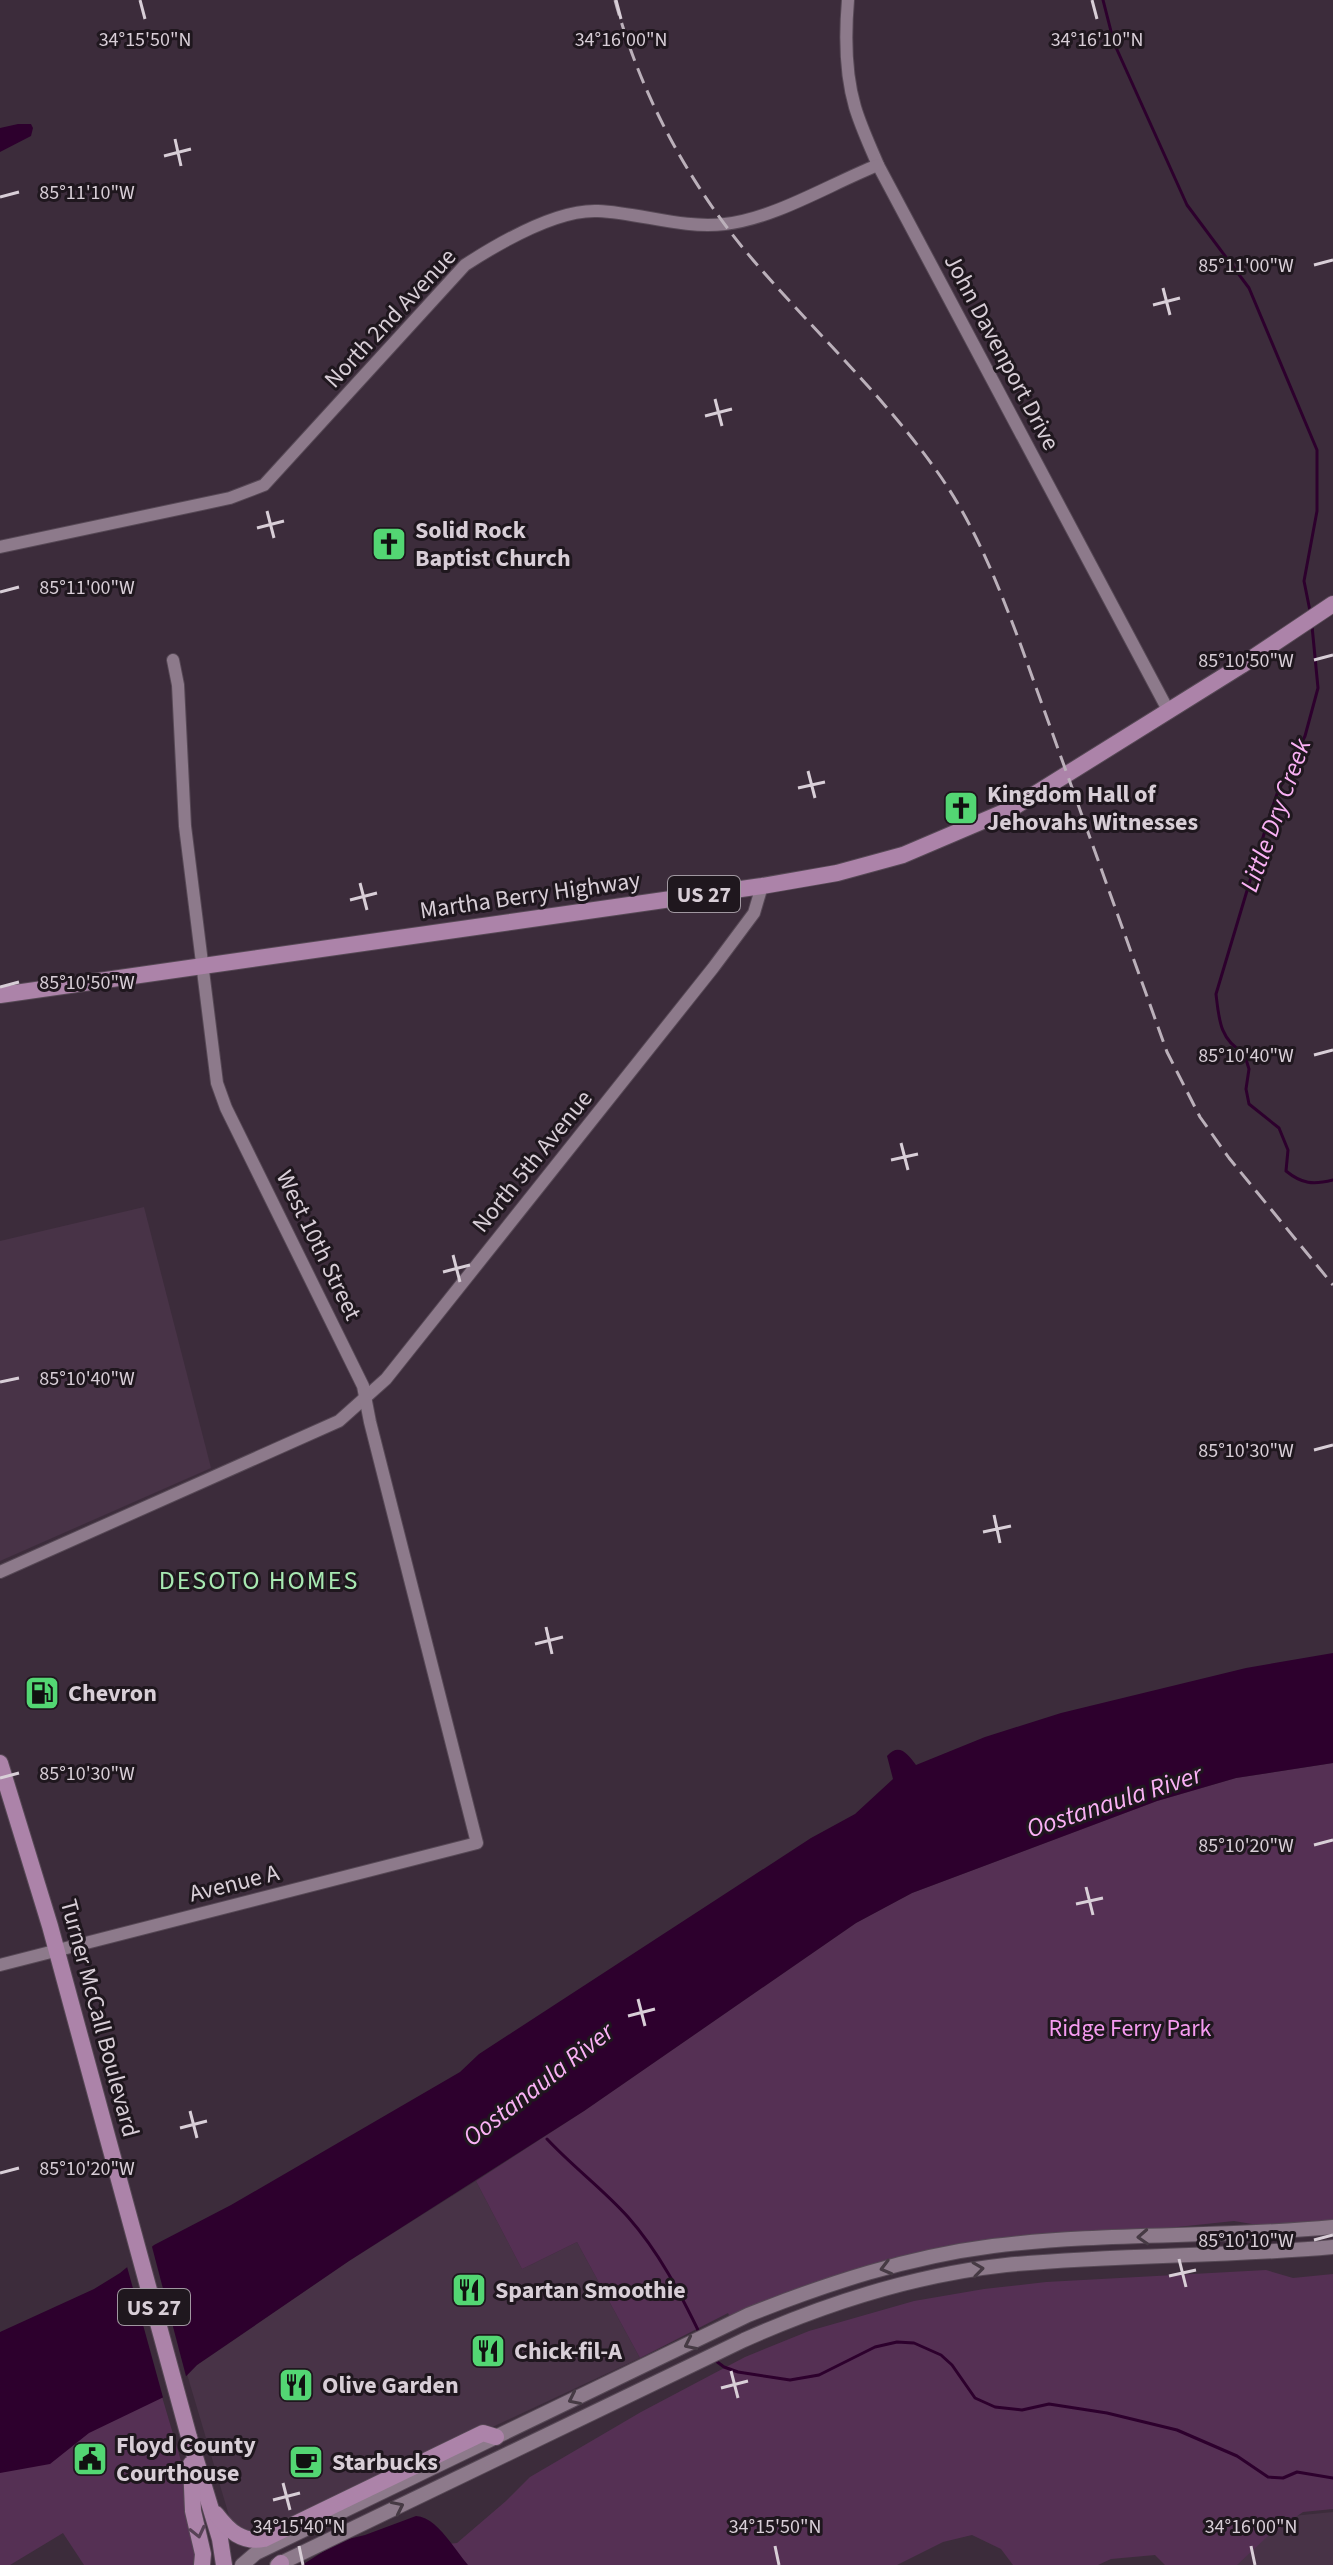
<svg xmlns="http://www.w3.org/2000/svg" width="1333" height="2565" font-family="'Source Sans 3',sans-serif">
<rect width="100%" height="100%" fill="#3c2c3b"/>
<g fill="#483347">
<path d="M144,1207l67,261 -211,93v-320z"/>
<path d="M476,2181l46,88 55,-27 63,116 -374,175h-22l-14,-14 -43,-145 10,-9 152,-104z"/>
<path d="M1333,2512v53h-108l57,-48z"/>
</g>
<g fill="#553054">
<path d="M1333,1763v457l-75,5 -24,-4 -324,34 -59,15 -57,20 -64,27 -2,-4 -88,45 -63,-116 -55,27 -46,-88 108,-70 272,-188 56,-30 245,-92 79,-23z"/>
<path d="M1266,2270l27,8 40,-4v235l-30,3 -36,25 -30,28h-72l-10,-10 -44,4 -13,6h-85l-12,-16 -29,-14 -29,7 -46,23h-445l-23,-19 28,-3 49,-42 24,-24 111,-65 104,-55 64,-26 105,-30 70,-12 62,-7z"/>
<path d="M147,2346l37,125 14,94h-114l-21,-32 -53,32h-10v-147z"/>
</g>
<g fill="#2d002d">
<path d="M18,124h13l2,4 -2,8 -31,16v-24z"/>
<path d="M1333,1653v110l-97,15 -79,23 -245,92 -56,30 -272,188 -235,150 -152,104 -29,30 -79,38 -39,31 -50,9v-141l94,-43 26,-16 34,-28 77,-40 229,-133 19,-18 332,-216 44,-24 38,-35 -6,-23c12,-14 21,-2 29,9l69,-28 76,-24 185,-45z"/>
<path d="M416,2516c21,1 38,33 52,49h-166l38,-24 25,-6z"/>
</g>
<path fill="#3c2c3b" d="M151,2243l36,137 -23,21 -38,-138z"/>
<g fill="none" stroke-linecap="round" stroke-linejoin="round">
<g stroke="#2d002d" stroke-width="3">
<path d="M1103,0l11,43 73,162 62,83 68,162v61l-13,70 6,30"/>
<path d="M1312,626l6,62 -13,48 -28,58 -10,30 -51,170c3,26 4,46 28,59l5,16 -3,20 3,15 30,24 9,22 -2,21c16,13 27,14 47,9"/>
<path d="M547,2139c26,28 56,50 81,78 31,35 52,76 72,117"/>
<path d="M716,2361l8,6 14,5 52,8 29,-5 56,-28 22,-5 17,1 27,12 11,10 23,33 20,9 27,3 27,-6 58,9 70,17 60,26 31,21 15,1 14,-6 36,6"/>
</g>
<g stroke="#564855" stroke-width="14">
<g id="tertiary">
<path d="M848,0c-3,35 -3,73 7,107 6,20 15,39 23,58l290,545"/>
<path d="M0,547l230,-49 34,-13 201,-220c34,-22 91,-56 133,-54 43,2 84,18 127,13 51,-6 105,-40 153,-59"/>
<path d="M0,1572l339,-151 47,-42 327,-411 41,-55 8,-27"/>
<path d="M0,1965l477,-122 -107,-421 -7,-36 -137,-278 -9,-25 -32,-257 -7,-141 -5,-25"/>
</g>
</g>
<g stroke="#564855" stroke-width="16">
<g id="secondary">
<path d="M242,2565l14,-12 492,-238c80,-32 160,-58 245,-69 113,-14 227,-8 340,-19"/>
<path d="M277,2565l467,-225c83,-37 170,-65 262,-75 108,-11 218,-8 327,-18"/>
</g>
</g>
<g stroke="#564855" stroke-width="18">
<g id="primary">
<path d="M0,995l762,-109 75,-13 66,-18 108,-46 231,-144 91,-61"/>
<path d="M0,1763l50,163 139,511 31,102 4,26"/>
<path d="M191,2464l2,47 10,43 -1,11"/>
<path d="M216,2514c13,17 26,29 48,25l219,-106 13,4"/>
<path d="M279,2565l2,-2"/>
</g>
</g>
<use href="#tertiary" stroke="#8d7a8b" stroke-width="12"/>
<use href="#secondary" stroke="#8d7a8b" stroke-width="14"/>
<use href="#primary" stroke="#ac83a9" stroke-width="16"/>
<path stroke="#bbb0ba" stroke-width="3" stroke-dasharray="16 8" stroke-linecap="butt" d="M615,0c25,94 75,186 138,260 60,70 129,134 183,210 38,53 61,112 84,173l147,409 33,65 29,41 104,127"/>
</g>
<defs><path id="oneway-chevron" d="M-2-3.5L2.5 0L-2 3.5" fill="none" stroke-width="1.6" stroke-linecap="round" stroke-linejoin="round" transform="scale(2)"/></defs>
<g stroke="#463a44">
<use href="#oneway-chevron" transform="translate(1143 2237) rotate(177)"/>
<use href="#oneway-chevron" transform="translate(886 2268) rotate(165)"/>
<use href="#oneway-chevron" transform="translate(978 2269) rotate(-8)"/>
<use href="#oneway-chevron" transform="translate(690 2344) rotate(154)"/>
<use href="#oneway-chevron" transform="translate(574 2399) rotate(154)"/>
<use href="#oneway-chevron" transform="translate(398 2507) rotate(-26)"/>
</g>
<use stroke="#574256" href="#oneway-chevron" transform="translate(198 2532) rotate(77)"/>
<path fill="none" stroke="#d8ced7" stroke-width="3" d="M140,0l5,19M616,0l5,19M1092,0l5,19M175,139l6,27M164,156l27,-7M0,197l19,-5M1314,265l19,-5M1163,288l7,27M1153,305l27,-7M715,399l7,27M705,416l27,-7M267,511l7,27M257,528l27,-7M0,592l19,-5M1314,660l19,-5M808,771l7,27M798,788l27,-6M360,883l7,27M350,900l27,-7M0,987l19,-5M1314,1055l19,-5M901,1143l7,27M891,1160l27,-6M453,1255l7,27M443,1272l27,-7M0,1382l19,-4M1314,1450l19,-5M994,1515l6,28M983,1532l28,-6M546,1627l6,27M535,1644l28,-7M0,1778l19,-5M1314,1845l19,-5M1086,1887l7,28M1076,1904l27,-6M638,1999l7,27M628,2016l27,-7M190,2111l7,27M180,2128l27,-7M0,2173l19,-5M1314,2240l19,-5M1179,2259l7,28M1169,2276l27,-6M731,2371l7,27M721,2388l27,-7M283,2483l7,27M273,2500l27,-7M299,2546l4,19M775,2546l4,19M1251,2546l4,19"/>
<defs>
<g id="church-square" transform="scale(1.8)"><rect x="-9" y="-9" width="18" height="18" rx="4" fill="#53d673" stroke="#1f171e"/><path d="M-1.2-6h2.4v3.5h3.3v2.4h-3.3V6h-2.4V-.1h-3.3v-2.4h3.3Z" fill="#111"/></g>
<g id="fuel-square" transform="scale(1.8)"><rect x="-9" y="-9" width="18" height="18" rx="4" fill="#53d673" stroke="#1f171e"/><path d="M-5.5-6h7V0h2V4h1.3V-2.5L3-4.5l.8-.8L6-3V5H2.5V1h-1V6h-7ZM-4.2-4.7v3.2H.2V-4.7Z" fill="#111"/></g>
<g id="restaurant-square" transform="scale(1.8)"><rect x="-9" y="-9" width="18" height="18" rx="4" fill="#53d673" stroke="#1f171e"/><path d="M-5-6h1v4h1v-4h1v4h1v-4h1v5L-1.5 .5V6h-2V.5L-5-1ZM5-6V6H3V1.5H1.5Q1.5-4 5-6Z" fill="#111"/></g>
<g id="civic-square" transform="scale(1.8)"><rect x="-9" y="-9" width="18" height="18" rx="4" fill="#53d673" stroke="#1f171e"/><path d="M-.6-6.5H3V-4.5H.6V-3L4-1V1h2V6H-6V1h2V-1L-.6-3ZM-1.2 2.5V6h2.4V2.5Z" fill="#111"/></g>
<g id="cafe-square" transform="scale(1.8)"><rect x="-9" y="-9" width="18" height="18" rx="4" fill="#53d673" stroke="#1f171e"/><path d="M-5.5-4.5H6V0H3Q3 3.5 0 3.5H-2.5Q-5.5 3.5-5.5 0ZM3-3.2v2h1.7v-2ZM-6 4.5H4V6H-6Z" fill="#111"/></g>
</defs>
<g fill-rule="evenodd">
<use href="#church-square" x="389" y="544"/>
<use href="#church-square" x="961" y="808"/>
<use href="#fuel-square" x="42" y="1693"/>
<use href="#restaurant-square" x="469" y="2290"/>
<use href="#restaurant-square" x="488" y="2351"/>
<use href="#restaurant-square" x="296" y="2385"/>
<use href="#civic-square" x="90" y="2459"/>
<use href="#cafe-square" x="306" y="2462"/>
</g>
<g text-anchor="middle" stroke-width="6" stroke-linejoin="round" paint-order="stroke">
<g fill="#1f171e" stroke="#a097a0" stroke-width="2">
<rect x="668" y="876" width="72" height="36" rx="6"/>
<rect x="118" y="2289" width="72" height="36" rx="6"/>
</g>
<g font-size="22" font-weight="bold" fill="#d8ced7">
<text x="704" y="902">US 27</text>
<text x="154" y="2315">US 27</text>
</g>
<g font-size="24" fill="#d8ced7" stroke="#1f171e">
<text transform="translate(390 318) rotate(-47)" y="8">North 2nd Avenue</text>
<text transform="translate(1002 352) rotate(62)" y="8">John Davenport Drive</text>
<text transform="translate(530 895) rotate(-8)" y="8">Martha Berry Highway</text>
<text transform="translate(532 1161) rotate(-51)" y="8">North 5th Avenue</text>
<text transform="translate(319 1245) rotate(64)" y="8">West 10th Street</text>
<text transform="translate(234 1883) rotate(-14)" y="8">Avenue A</text>
<text transform="translate(100 2018) rotate(75)" y="8">Turner McCall Boulevard</text>
</g>
<g font-size="24" font-weight="bold" fill="#d8ced7" stroke="#1f171e" text-anchor="start">
<text x="415" y="538">Solid Rock<tspan x="415" dy="28">Baptist Church</tspan></text>
<text x="987" y="802">Kingdom Hall of<tspan x="987" dy="28">Jehovahs Witnesses</tspan></text>
<text x="68" y="1701">Chevron</text>
<text x="495" y="2298">Spartan Smoothie</text>
<text x="514" y="2359">Chick-fil-A</text>
<text x="322" y="2393">Olive Garden</text>
<text x="116" y="2453">Floyd County<tspan x="116" dy="28">Courthouse</tspan></text>
<text x="332" y="2470">Starbucks</text>
</g>
<g font-size="24" fill="#f69bf1" stroke="#1f171e">
<text x="1130" y="2036">Ridge Ferry Park</text>
</g>
<g font-size="26" font-style="italic" fill="#fab1f5" stroke="#1f171e">
<text transform="translate(1275 815) rotate(-70)" y="9">Little Dry Creek</text>
<text transform="translate(1114 1801) rotate(-18)" y="9">Oostanaula River</text>
<text transform="translate(538 2084) rotate(-38)" y="9">Oostanaula River</text>
</g>
<g font-size="26" letter-spacing="2" fill="#a8e9b2" stroke="#1f171e">
<text x="259" y="1589">DESOTO HOMES</text>
</g>
</g>
<g font-size="20" text-anchor="middle" fill="#d8ced7" stroke="#1f171e" stroke-width="6" stroke-linejoin="round" paint-order="stroke">
<text x="145" y="46">34°15'50"N</text>
<text x="621" y="46">34°16'00"N</text>
<text x="1097" y="46">34°16'10"N</text>
<text x="87" y="199">85°11'10"W</text>
<text x="1246" y="272">85°11'00"W</text>
<text x="87" y="594">85°11'00"W</text>
<text x="1246" y="667">85°10'50"W</text>
<text x="87" y="989">85°10'50"W</text>
<text x="1246" y="1062">85°10'40"W</text>
<text x="87" y="1385">85°10'40"W</text>
<text x="1246" y="1457">85°10'30"W</text>
<text x="87" y="1780">85°10'30"W</text>
<text x="1246" y="1852">85°10'20"W</text>
<text x="87" y="2175">85°10'20"W</text>
<text x="1246" y="2247">85°10'10"W</text>
<text x="299" y="2533">34°15'40"N</text>
<text x="775" y="2533">34°15'50"N</text>
<text x="1251" y="2533">34°16'00"N</text>
</g>
</svg>
